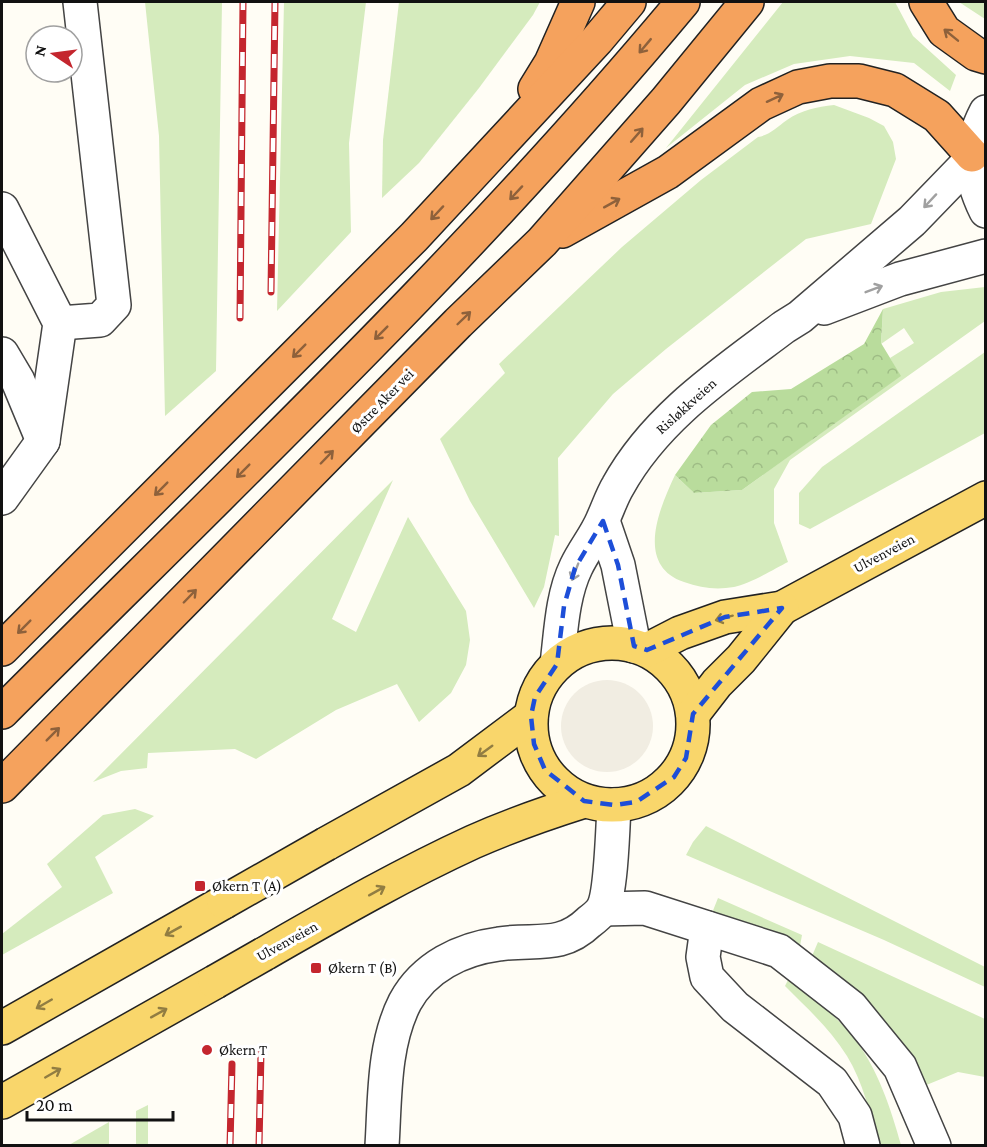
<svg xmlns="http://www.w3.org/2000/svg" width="987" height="1147" font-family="'Crimson Pro',serif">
<defs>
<pattern id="forest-crowns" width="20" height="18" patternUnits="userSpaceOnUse" patternTransform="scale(1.5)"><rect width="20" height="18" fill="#b9dc9c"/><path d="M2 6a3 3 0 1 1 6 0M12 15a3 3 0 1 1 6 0" fill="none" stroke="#9ebc85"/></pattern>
</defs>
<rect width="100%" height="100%" fill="#fffdf5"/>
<g fill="#d5ebbd">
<path d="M145,2h77l-6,369 -51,45 -6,-280z"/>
<path d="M284,2h82l-17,141 2,89 -74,79z"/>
<path d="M399,2h141l-7,13 -54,73 -60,75 -37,35 1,-58z"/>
<path d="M783,2h112l18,34 43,39 -6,16 -36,-28 -64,-7 -56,8 -49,21 -79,63z"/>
<path d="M958,2h27v17l-26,-17z"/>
<path d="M834,105l35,13 15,8 9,16 3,17 -25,65 -65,15 -140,110 -53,45 -55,64 1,78 -4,-1 -11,52 -10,21 -64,-107 -30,-62 65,-66 -6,-9 123,-117 79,-67 57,-43c12,-2 19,-10 29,-17 14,-10 30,-13 47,-15z"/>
<path d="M985,287v34l-195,139 -16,29v34l14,39c-14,7 -40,23 -54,25 -18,3 -33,1 -50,-5 -49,-17 -25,-73 -9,-107l19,18 48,-3 158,-114 -10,-18 24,-15 -10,-15 -23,16 2,-35 58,-17z"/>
<path d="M985,352v81l-175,96 -11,-5v-31l23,-26z"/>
<path d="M393,480l-61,139 24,13 52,-115 58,94 4,29 -4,25 -15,28 -32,29 -22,-38 -61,26 -80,49 -21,-10 -87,4 -1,15 -26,3 -28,11z"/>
<path d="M135,809l19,7 -59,41 18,36 -111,62v-21l60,-47 -15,-23 56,-49z"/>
<path d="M706,826l279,141v20l-101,-47 -198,-85 7,-13z"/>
<path d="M718,898l84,37 -2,11c-31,-16 -53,-26 -88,-33z"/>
<path d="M818,942l167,77v58l-27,-5 -34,14c-16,-21 -27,-45 -42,-67 -16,-24 -46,-47 -70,-63z"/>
<path d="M789,978c23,17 47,38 65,60 24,31 37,71 47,107l-22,-1c-9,-30 -16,-62 -32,-88 -17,-27 -40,-48 -62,-70z"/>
<path d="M148,1105v40h-12v-34z"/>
<path d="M109,1122v23h-40z"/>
</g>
<path fill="url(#forest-crowns)" d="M883,309l-2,34 20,33 -159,114 -48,3 -19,-18 36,-50 41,-33 39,-3 73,-45z"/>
<circle fill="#f1ede2" cx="607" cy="726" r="46"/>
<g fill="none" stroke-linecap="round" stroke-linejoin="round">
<g stroke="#444" stroke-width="36">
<g id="minor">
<path d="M986,112c-19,37 -18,62 0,99"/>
<path d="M2,209l58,114 -17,118 -41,57"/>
<path d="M824,308l76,-29 86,-23"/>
<path d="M60,323l40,-3 14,-15 -34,-303"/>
<path d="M2,354l16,27 25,60"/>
<path d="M603,521l15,44 16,81"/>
<path d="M557,664c4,-32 5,-68 19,-97 8,-17 20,-31 27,-48 5,-11 9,-23 15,-33 38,-69 105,-113 166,-159l16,-10 112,-96 60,-62"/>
<path d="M603,909l42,-1 134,43 72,56 49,60 34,79"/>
<path d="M707,928l-4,29 4,20 28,30 97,75 23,34 8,30"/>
<path d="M382,1146c3,-47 1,-101 23,-144 19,-35 56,-53 94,-58 35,-6 61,6 90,-22 4,-3 10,-8 13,-12 9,-14 11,-85 12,-105"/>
</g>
</g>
<g stroke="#222" stroke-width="36">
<g id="major">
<circle cx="612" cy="724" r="81"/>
<path d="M647,650l33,-17 45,-16 57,-9 204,-110"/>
<path d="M693,714l24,-31 24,-24 41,-51"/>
<path d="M326,844l133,-74 72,-54"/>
<path d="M264,954c68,-39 137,-79 209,-112 36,-16 73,-29 111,-41"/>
<path d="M2,1028l222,-126"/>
<path d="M2,1102l213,-120"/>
</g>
</g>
<g stroke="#222" stroke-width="36">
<g id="highway">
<path d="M926,2l18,29 32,23 10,3"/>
<path d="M535,89l16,-26 27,-61"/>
<path d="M562,231l106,-59 93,-68 37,-17 32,-6h29l36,9 42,26 35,39"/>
<path d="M2,649l412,-412 183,-197 32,-38"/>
<path d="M2,712c232,-232 471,-458 681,-710"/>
<path d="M2,786l456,-463 84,-81 124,-141 81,-99"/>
</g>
</g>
<use href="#minor" stroke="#fff" stroke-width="33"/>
<use href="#major" stroke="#f9d66b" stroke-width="33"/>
<use href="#highway" stroke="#f5a25d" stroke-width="33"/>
<g stroke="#c4262e" stroke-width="7">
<g id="rail">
<path d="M271,292l4,-290"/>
<path d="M240,318l3,-316"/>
<path d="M230,1146l2,-82"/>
<path d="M259,1146l2,-94"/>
</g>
</g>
<use href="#rail" stroke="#fff" stroke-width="4.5" stroke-dasharray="14" stroke-linecap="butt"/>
<g stroke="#222" stroke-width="36" stroke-linecap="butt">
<g id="major-bridge">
<path d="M224,902l102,-58"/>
<path d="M215,982l49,-28"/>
</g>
</g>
<use href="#major-bridge" stroke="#f9d66b" stroke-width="33"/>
</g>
<defs><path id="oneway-shaft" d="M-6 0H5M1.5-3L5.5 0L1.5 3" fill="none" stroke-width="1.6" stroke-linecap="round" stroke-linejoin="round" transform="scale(1.5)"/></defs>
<g stroke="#8e613b">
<use href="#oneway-shaft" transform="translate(951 35) rotate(-141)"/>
<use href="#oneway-shaft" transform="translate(645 46) rotate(130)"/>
<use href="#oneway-shaft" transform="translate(775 98) rotate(-25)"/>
<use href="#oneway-shaft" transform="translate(637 135) rotate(-49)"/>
<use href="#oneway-shaft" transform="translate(516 193) rotate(133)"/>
<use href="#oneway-shaft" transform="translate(612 203) rotate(-29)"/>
<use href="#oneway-shaft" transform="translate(437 213) rotate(133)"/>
<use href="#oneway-shaft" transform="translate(464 318) rotate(-44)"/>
<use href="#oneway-shaft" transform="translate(381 333) rotate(135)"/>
<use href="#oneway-shaft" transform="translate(299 351) rotate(135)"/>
<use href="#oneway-shaft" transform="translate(327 457) rotate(-46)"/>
<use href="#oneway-shaft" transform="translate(243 471) rotate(135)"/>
<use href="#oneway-shaft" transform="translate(161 489) rotate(135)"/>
<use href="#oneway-shaft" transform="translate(190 596) rotate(-46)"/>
<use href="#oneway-shaft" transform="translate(24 627) rotate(135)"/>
<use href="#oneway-shaft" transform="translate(53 734) rotate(-45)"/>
</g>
<g stroke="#a0a0a0">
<use href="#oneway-shaft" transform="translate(930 201) rotate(133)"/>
<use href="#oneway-shaft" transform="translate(874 289) rotate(-21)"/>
<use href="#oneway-shaft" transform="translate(575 572) rotate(111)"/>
</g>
<g stroke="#917d42">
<use href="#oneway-shaft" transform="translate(724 618) rotate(165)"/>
<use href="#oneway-shaft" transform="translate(485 751) rotate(144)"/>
<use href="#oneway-shaft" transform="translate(377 891) rotate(-29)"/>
<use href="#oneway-shaft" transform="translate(173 931) rotate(151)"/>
<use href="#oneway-shaft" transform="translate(44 1004) rotate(150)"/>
<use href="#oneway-shaft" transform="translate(159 1013) rotate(-29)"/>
<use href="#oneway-shaft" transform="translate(53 1073) rotate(-30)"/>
</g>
<path fill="none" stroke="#1d4ed8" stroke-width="4.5" stroke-dasharray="12 8" stroke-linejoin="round" d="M603,521l15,44 16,81 13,4 78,-33 57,-9 -89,106 -7,44 -12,19 -38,25 -22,3 -30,-4 -39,-31 -11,-26 -3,-28 4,-19 22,-33 7,-58 11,-38z"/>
<g fill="#c4262e" stroke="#fff" stroke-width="2">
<rect x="194" y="880" width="12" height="12" rx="3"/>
<rect x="310" y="962" width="12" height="12" rx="3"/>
<circle cx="207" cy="1050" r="6"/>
</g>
<g text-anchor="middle" stroke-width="6" stroke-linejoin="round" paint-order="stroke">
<g font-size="15" fill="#111" stroke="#fff">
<text transform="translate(382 401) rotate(-46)" y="5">Østre Aker vei</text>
<text transform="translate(686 406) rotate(-42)" y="5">Risløkkveien</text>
<text transform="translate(884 553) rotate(-28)" y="5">Ulvenveien</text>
<text transform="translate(287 941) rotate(-29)" y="5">Ulvenveien</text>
</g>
<g font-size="15" fill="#111" stroke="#fff" text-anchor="start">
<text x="212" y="891">Økern T (A)</text>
<text x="328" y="973">Økern T (B)</text>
<text x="219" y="1055">Økern T</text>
</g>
</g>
<rect width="987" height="1147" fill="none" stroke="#111111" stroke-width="6"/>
<g transform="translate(54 54) rotate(283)"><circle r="28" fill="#ffffff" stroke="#a0a0a0" stroke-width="1.5"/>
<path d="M0-4.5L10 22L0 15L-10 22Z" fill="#c4262e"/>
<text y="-9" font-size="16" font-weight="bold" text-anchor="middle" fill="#111111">N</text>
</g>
<path d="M27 1111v9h146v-9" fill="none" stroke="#111111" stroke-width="3"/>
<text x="36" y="1111" font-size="18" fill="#111111" stroke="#ffffff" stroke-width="4.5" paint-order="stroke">20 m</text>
</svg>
